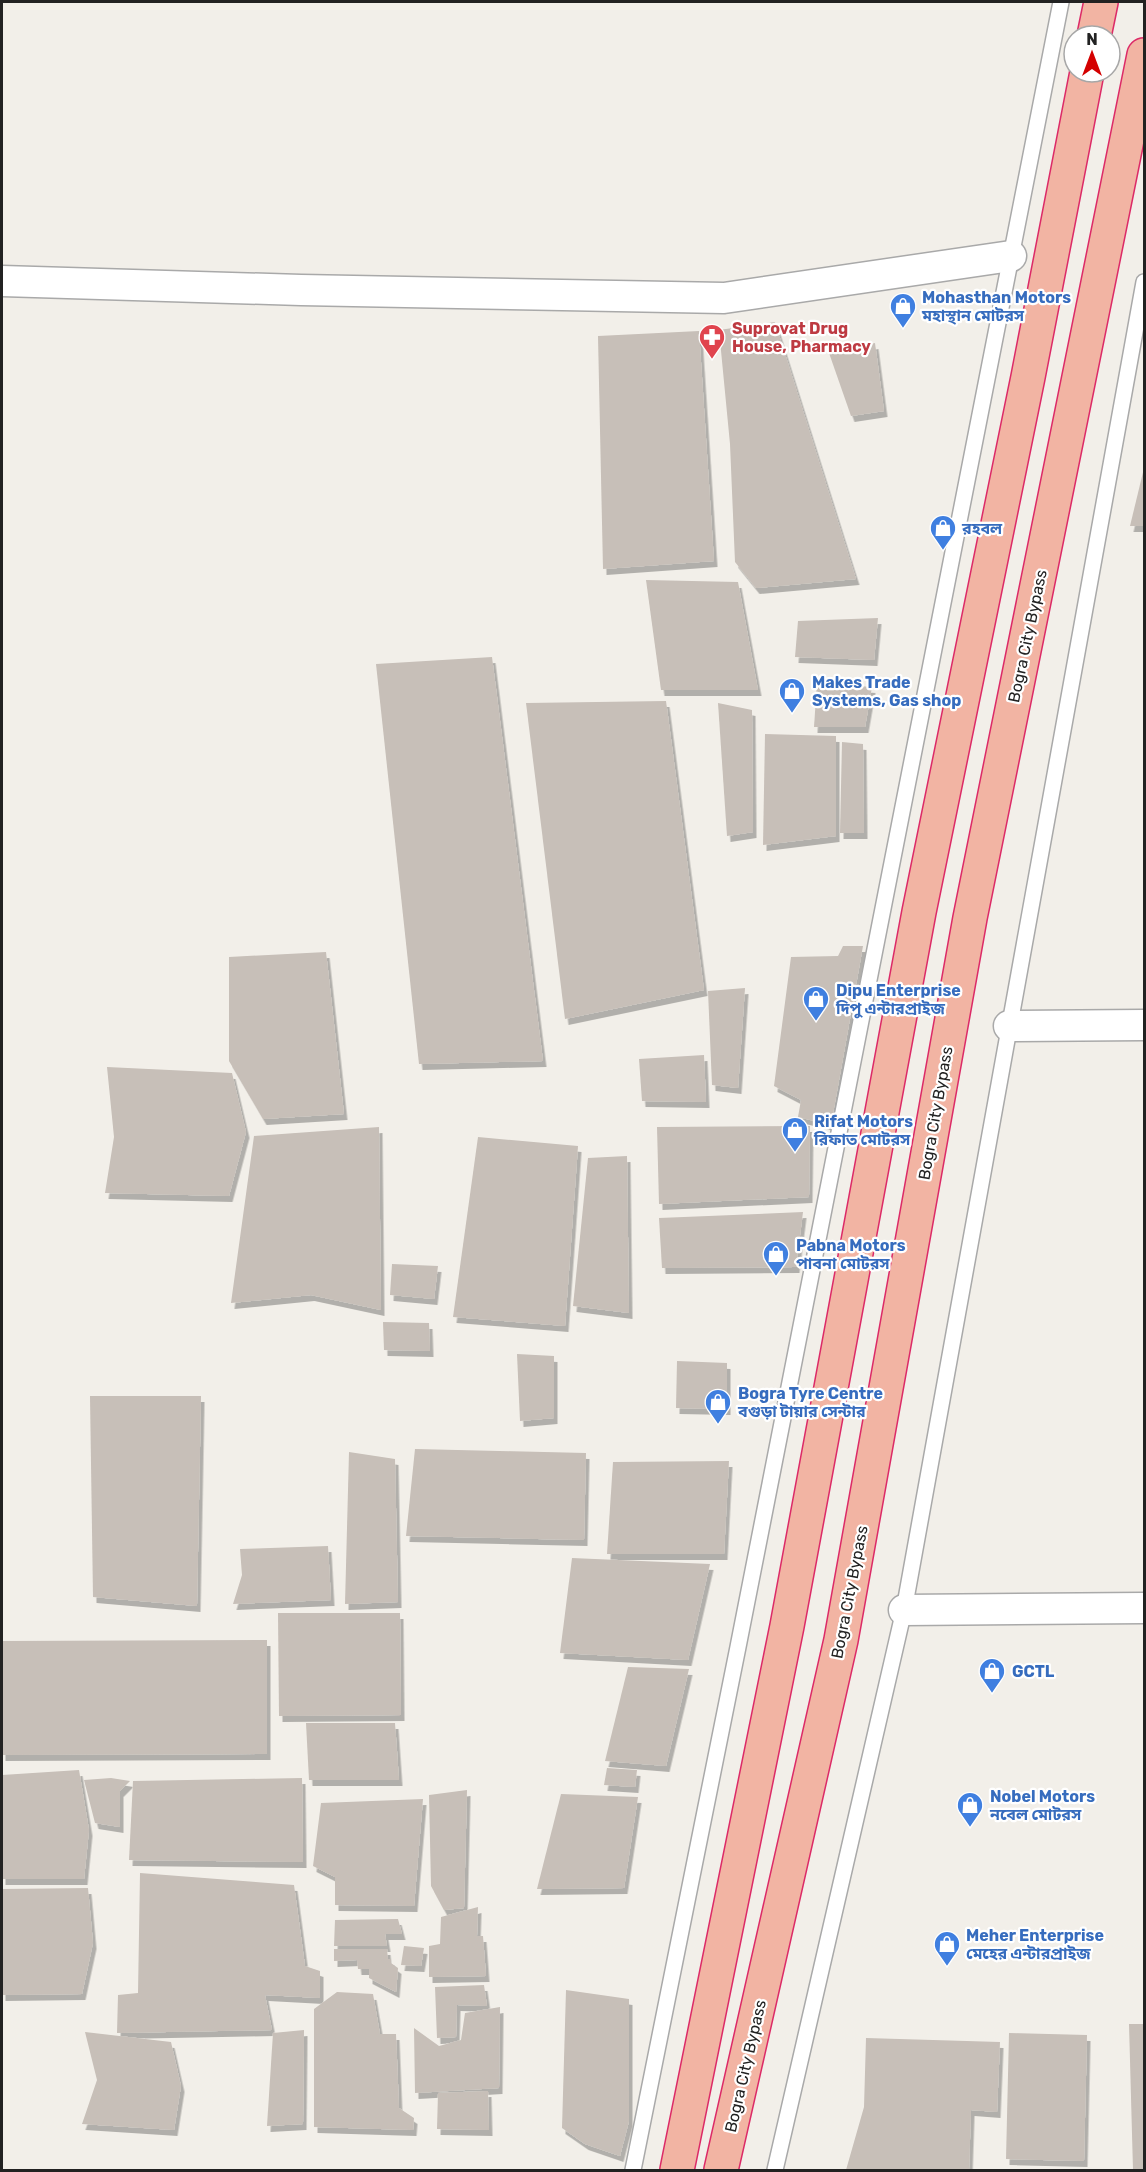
<svg xmlns="http://www.w3.org/2000/svg" width="1146" height="2172" font-family="Rubik,'Noto Sans Bengali',sans-serif">
<defs>
<filter id="shadow"><feDropShadow dx="3.5" dy="6" stdDeviation="0" flood-color="#0004"/></filter>
</defs>
<rect width="100%" height="100%" fill="#f2efe9"/>
<g fill="#c7bfb8" filter="url(#shadow)">
<path d="M775,322l81,257 -100,9 -21,-26 -5,-118 -11,-114z"/>
<path d="M699,331l15,230 -111,8 -5,-233z"/>
<path d="M875,343l9,68 -33,5 -22,-63z"/>
<path d="M1144,468v58h-14z"/>
<path d="M646,580l92,2 20,108h-97z"/>
<path d="M878,618l-4,42 -79,-3 3,-36z"/>
<path d="M492,657l51,404 -124,3 -43,-400z"/>
<path d="M817,683l55,4 -7,40h-51z"/>
<path d="M666,701l38,289 -139,29 -39,-316z"/>
<path d="M718,703l34,7 1,122 -26,4z"/>
<path d="M765,734l71,2v100l-73,9z"/>
<path d="M842,742l21,2 1,89h-24z"/>
<path d="M843,946h20l-32,179 -33,-8 3,-17 -27,-14 17,-129 47,-1z"/>
<path d="M326,952l18,162 -81,5 -34,-58v-104z"/>
<path d="M745,988l-7,100 -26,-3 -4,-94z"/>
<path d="M704,1055l2,47 -64,-1 -3,-42z"/>
<path d="M107,1067l125,6 14,59 -17,64 -124,-3 9,-56z"/>
<path d="M810,1126l-1,71 -150,7 -2,-77z"/>
<path d="M379,1127l2,183 -70,-15 -80,8 23,-167z"/>
<path d="M478,1137l100,9 -13,180 -112,-9z"/>
<path d="M627,1156l2,157 -56,-7 15,-148z"/>
<path d="M803,1212l-7,55 -134,1 -3,-50z"/>
<path d="M392,1264l46,2 -4,33 -44,-4z"/>
<path d="M383,1322l46,1 1,28 -46,-1z"/>
<path d="M517,1354l37,2v62l-34,3z"/>
<path d="M677,1361l50,2v46l-51,-1z"/>
<path d="M90,1396h111l-4,210 -104,-9z"/>
<path d="M415,1449l171,4 -2,87 -178,-4z"/>
<path d="M349,1452l46,7 3,143 -53,2z"/>
<path d="M729,1461l-5,93h-117l6,-92z"/>
<path d="M328,1546l3,54 -98,4 9,-29 -2,-26z"/>
<path d="M572,1558l138,6 -22,96 -128,-7z"/>
<path d="M278,1613h122l1,102 -122,1z"/>
<path d="M267,1640v114l-265,1v-114z"/>
<path d="M628,1667l61,2 -23,97 -61,-5z"/>
<path d="M306,1723h89l4,57h-90z"/>
<path d="M607,1768l30,2 -2,17 -31,-2z"/>
<path d="M79,1770l10,60 -5,49h-82v-104z"/>
<path d="M111,1778l19,3 -10,10v36l-25,-4 -11,-43z"/>
<path d="M302,1778l1,84 -174,-2 4,-79z"/>
<path d="M467,1790l-3,118 -20,2 -13,-24 -2,-91z"/>
<path d="M561,1794l77,3 -14,91 -87,1z"/>
<path d="M423,1799l-9,107 -79,-1v-28l-22,-11 8,-63z"/>
<path d="M140,1873l154,12 11,81 15,5v27l-55,-3 7,35 -155,3 1,-38 20,-2z"/>
<path d="M88,1888l5,55 -11,51 -80,1v-106z"/>
<path d="M478,1907l-1,29h6l3,40 -57,1v-31l11,-2 1,-27z"/>
<path d="M398,1919l4,15h-17l2,12h-53l1,-26z"/>
<path d="M404,1946l20,2 -3,18 -20,-1z"/>
<path d="M334,1949h53l1,10h3v4l7,5 -2,24 -27,-14v-9h-11l-1,-9 -23,1z"/>
<path d="M484,1985l3,21 -30,-1 -1,32 -19,1 -2,-51z"/>
<path d="M566,1990l63,9v122l-9,35 -35,-12 -23,-16z"/>
<path d="M337,1992l36,2 7,40h16l3,74 15,10 -1,12 -99,-3v-118z"/>
<path d="M500,2007l-1,81 -84,5 -1,-65 25,18 22,-6 4,-27z"/>
<path d="M1129,2024h15v146h-11z"/>
<path d="M304,2030l-1,94 -36,2 6,-93z"/>
<path d="M85,2032l86,10 10,44 -7,44 -92,-6 15,-44z"/>
<path d="M1009,2033l78,2 -3,126 -78,-2z"/>
<path d="M866,2038l134,4 -3,70 -26,-2 -2,60h-123l18,-63z"/>
<path d="M488,2091l1,39 -52,-1 1,-36z"/>
</g>
<g fill="none" stroke-linecap="round" stroke-linejoin="round">
<g stroke="#a9a9a9" stroke-width="18">
<g id="service">
<path d="M633,2170l105,-523 323,-1645"/>
<path d="M775,2170l129,-560 240,-1328"/>
</g>
</g>
<g stroke="#a9a9a9" stroke-width="33">
<g id="minor">
<path d="M2,281l299,9 423,8 287,-42"/>
<path d="M1009,1026l135,-1"/>
<path d="M904,1610l240,-2"/>
</g>
</g>
<g stroke="#dc2a67" stroke-width="36">
<g id="trunk">
<path d="M1094,36l7,-34"/>
<path d="M677,2170l110,-544 132,-714 109,-535 59,-305"/>
<path d="M721,2170l120,-530 129,-722 174,-863"/>
</g>
</g>
<use href="#service" stroke="#fff" stroke-width="15"/>
<use href="#minor" stroke="#fff" stroke-width="30"/>
<use href="#trunk" stroke="#f2b4a3" stroke-width="33"/>
</g>
<defs>
<g id="shop-pin" transform="scale(1.35)"><path d="M0 17L-7.5 6A9.5 9.5 0 1 1 7.5 6Z" fill="#3f7fe0" stroke="#fff"/><path d="M-5-2.5h2.3a2.7 3.5 0 0 1 5.4 0H5L5.5 6h-11ZM-1.5-2.5h3a1.5 2.3 0 0 0-3 0Z" fill="#fff"/></g>
<g id="pharmacy-pin" transform="scale(1.35)"><path d="M0 17L-7.5 6A9.5 9.5 0 1 1 7.5 6Z" fill="#e0444e" stroke="#fff"/><path d="M-2-6h4v4h4v4h-4v4h-4v-4h-4v-4h4Z" fill="#fff"/></g>
</defs>
<g fill-rule="evenodd">
<use href="#shop-pin" x="903" y="306"/>
<use href="#pharmacy-pin" x="712" y="337"/>
<use href="#shop-pin" x="943" y="528"/>
<use href="#shop-pin" x="792" y="691"/>
<use href="#shop-pin" x="816" y="999"/>
<use href="#shop-pin" x="795" y="1130"/>
<use href="#shop-pin" x="776" y="1254"/>
<use href="#shop-pin" x="718" y="1402"/>
<use href="#shop-pin" x="992" y="1671"/>
<use href="#shop-pin" x="970" y="1805"/>
<use href="#shop-pin" x="947" y="1944"/>
</g>
<g text-anchor="middle" stroke-width="4.5" stroke-linejoin="round" paint-order="stroke">
<g font-size="16" font-weight="bold" fill="#366cbe" stroke="#fff" text-anchor="start">
<text x="922" y="303">Mohasthan Motors<tspan x="922" dy="18">মহাস্থান মোটরস</tspan></text>
<text x="962" y="534">রহবল</text>
<text x="812" y="688">Makes Trade<tspan x="812" dy="18">Systems, Gas shop</tspan></text>
<text x="836" y="996">Dipu Enterprise<tspan x="836" dy="18">দিপু এন্টারপ্রাইজ</tspan></text>
<text x="814" y="1127">Rifat Motors<tspan x="814" dy="18">রিফাত মোটরস</tspan></text>
<text x="796" y="1251">Pabna Motors<tspan x="796" dy="18">পাবনা মোটরস</tspan></text>
<text x="738" y="1399">Bogra Tyre Centre<tspan x="738" dy="18">বগুড়া টায়ার সেন্টার</tspan></text>
<text x="1012" y="1677">GCTL</text>
<text x="990" y="1802">Nobel Motors<tspan x="990" dy="18">নবেল মোটরস</tspan></text>
<text x="966" y="1941">Meher Enterprise<tspan x="966" dy="18">মেহের এন্টারপ্রাইজ</tspan></text>
</g>
<g font-size="16" font-weight="bold" fill="#be3a42" stroke="#fff" text-anchor="start">
<text x="732" y="334">Suprovat Drug<tspan x="732" dy="18">House, Pharmacy</tspan></text>
</g>
<g font-size="16" fill="#222" stroke="#fff">
<text transform="translate(1027 636) rotate(-78)" y="6">Bogra City Bypass</text>
<text transform="translate(935 1113) rotate(-80)" y="6">Bogra City Bypass</text>
<text transform="translate(849 1592) rotate(-79)" y="6">Bogra City Bypass</text>
<text transform="translate(745 2066) rotate(-77)" y="6">Bogra City Bypass</text>
</g>
</g>
<rect width="1146" height="2172" fill="none" stroke="#222222" stroke-width="6"/>
<g transform="translate(1092 54)"><circle r="28" fill="#ffffff" stroke="#a7a7a7" stroke-width="1.5"/>
<path d="M0-4.5L10 22L0 15L-10 22Z" fill="#d40000"/>
<text y="-9" font-size="16" font-weight="bold" text-anchor="middle" fill="#222222">N</text>
</g>
</svg>
